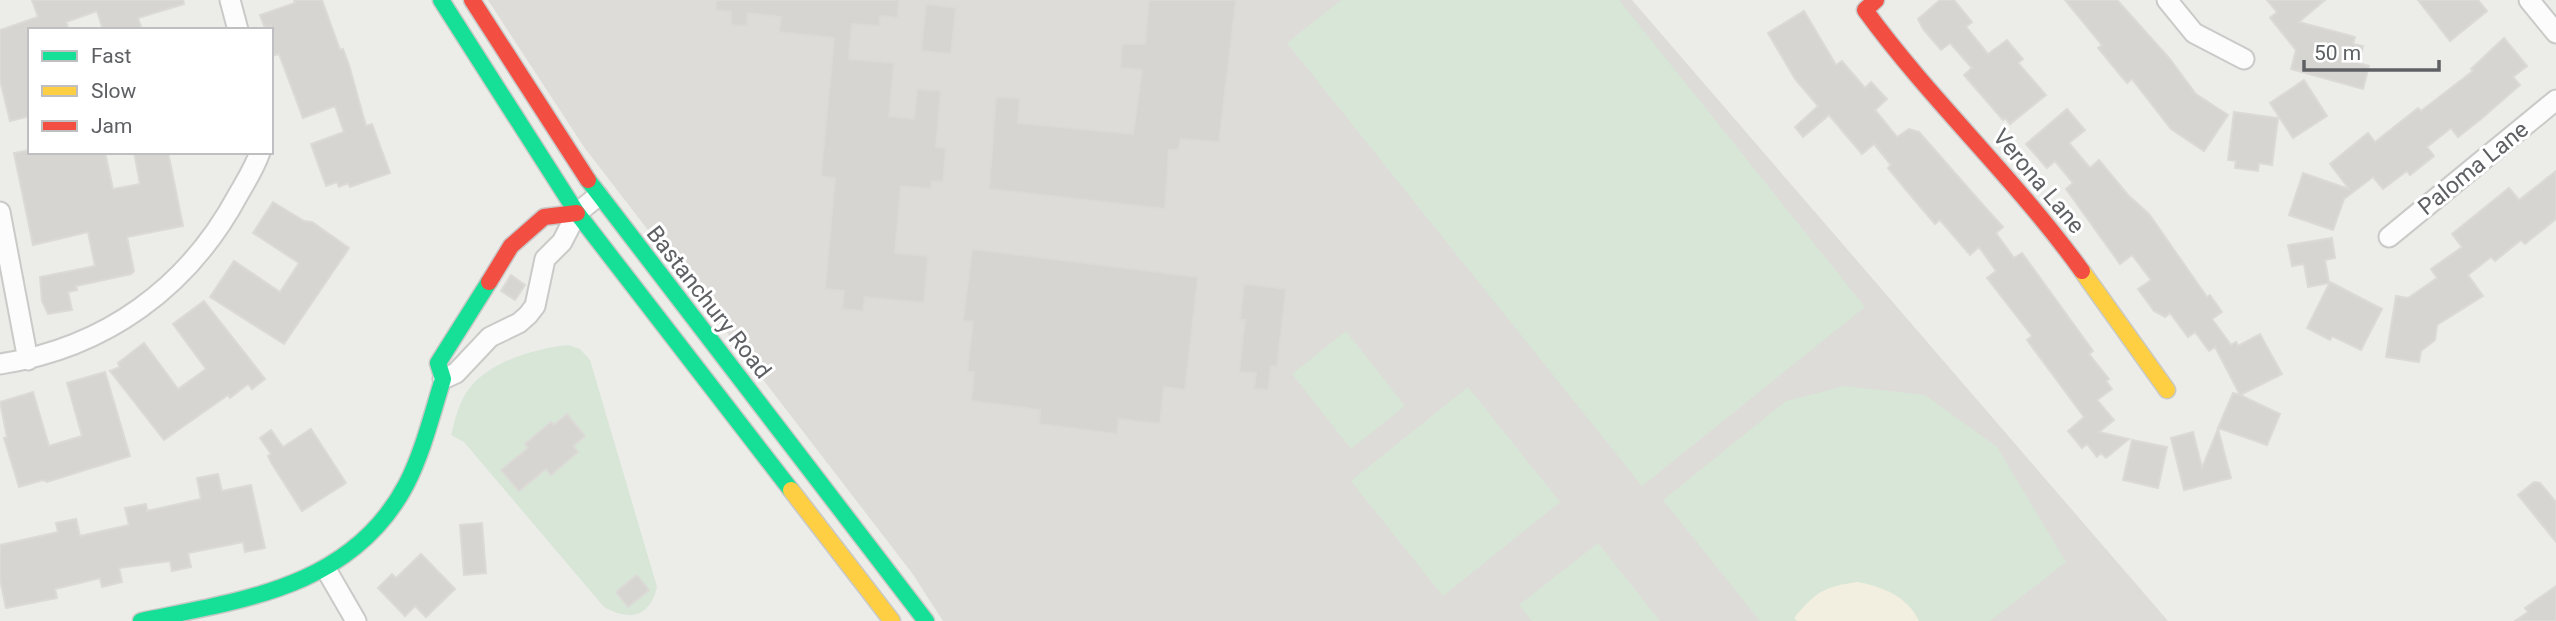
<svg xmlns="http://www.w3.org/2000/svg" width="2556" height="621" font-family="Roboto,sans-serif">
<rect width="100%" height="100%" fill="#ecece8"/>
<path fill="#dedcd8" d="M488,0h1144l536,621h-1225l-31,-48 -328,-426z"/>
<g fill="#d7e6d6">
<path d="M1341,0h278l246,307 -223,179 -355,-443z"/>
<path d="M1346,331l59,75 -54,43 -59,-75z"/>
<path d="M568,345l12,4 10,11 67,227c-8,31 -27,34 -53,20l-140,-165 -13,-7c3,-10 5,-22 10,-32 15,-38 70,-54 107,-58z"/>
<path d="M1845,386l80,9 72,52 69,115 -76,59h-230l-97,-121 123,-99z"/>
<path d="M1468,387l92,115 -117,94 -92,-115z"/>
<path d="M1598,543l62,78h-128l-13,-16z"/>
</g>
<path fill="#f2eee0" d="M1858,582c25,5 49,14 61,39h-122l-3,-3c21,-26 31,-32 64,-36z"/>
<g fill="#d6d5d2" stroke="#dcdad7" stroke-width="2">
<path d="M32,0h151l1,4 -46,14 4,12h-39l-6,-19 -31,11 3,8h-39v86l-20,5 -10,-41v-50l38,-13z"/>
<path d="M294,0h28l18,50 3,-1 6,16 17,61 6,-2 18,49 -40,14 -2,-4 -9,4 -2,-5 -11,4 -15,-42 33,-12 -9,-26 -32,12 -24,-64 -4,1 -4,-9v-20l-6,2 -5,-13 35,-12z"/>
<path d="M716,0h183l-1,18 -18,-2 -1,10 -27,-2 -3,35 45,4 -5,53 25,3 3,-30 24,2 -5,56 10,1 -3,34 -11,-1 -1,8 -30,-3 -6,67 33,3 -4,47 -59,-6 -2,14 -21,-2 2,-18 -19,-2 10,-111 -14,-2 13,-138 -55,-6 2,-15 -33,-4 -1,13 -16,-1v-13l-15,-2z"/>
<path d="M1149,0h87l-17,142 -38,-3 -3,11h-9l-4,59 -176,-20 7,-92 24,1 -2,25 115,11 9,-64 -22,-2 2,-24h23z"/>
<path d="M1940,0h14l18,22 -6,5 22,27 19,-14 16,19 -5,4 28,32 -36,29 -5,-6 -2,2 -39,-45 8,-7 -22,-25 -9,7 -18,-21 -5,-10z"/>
<path d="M2065,0h52l52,58 27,36 32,21 -24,36 -33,-22 -39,-50 -5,4 -29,-35 4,-3z"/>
<path d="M2267,0h58l-26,22 56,15 -2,7 10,2 -4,17 10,3 -6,23 -72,-20 5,-19 -26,-32 7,-6z"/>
<path d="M2418,0h60l9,11 -37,30z"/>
<path d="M926,4l30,4 -5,46 -30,-3z"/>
<path d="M1804,11l32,54 6,-4 23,27 6,-6 16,17 -12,11 22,27 12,-8 10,3 65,74 19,21 -7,6 18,25 8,-5 71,98 -4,3 20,25 -3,2 6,8 -15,11 17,20 -15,12 30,7 -23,19 -5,-5 -4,4 -10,-13 -5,4 -14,-17 16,-14 -57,-77 5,-4 -45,-58 9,-7 -17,-24 -9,8 -30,-35 -5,4 -29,-34 -18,-22 3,-3 -17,-21 -12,10 -33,-39 -26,22 -8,-10 23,-21 -23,-27 -27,-46z"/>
<path d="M2504,38l23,28 -14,11 7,8 -39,34 -23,18 -7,-9 -24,19 7,9 -24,19 -3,-4 -24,18 -10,-12 -29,22 -11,31 -44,-15 14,-42 46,16 -19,-25 38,-31 7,9 43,-34 3,3 52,-40 -2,-2z"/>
<path d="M2304,80l23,36 -34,22 -23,-35z"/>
<path d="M2067,109l18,21 -16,13 21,25 9,-8 29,35 21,19 58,83 3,-2 12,17 -10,7 19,26 5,-3 2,4 22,-12 22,40 -42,21 40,19 -13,31 -49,-17 15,-35 7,2 -25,-48 -6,4 -14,-19 -7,5 -18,-24 -5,4 -11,-6 -16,-22 13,-9 -19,-25 -12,9 -54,-75 7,-6 -18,-22 -8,7 -21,-24z"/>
<path d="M2234,112l44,6 -6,47 -13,-2 -1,8 -23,-3 1,-7 -8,-1z"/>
<path d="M30,150l75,2 8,37 27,-5 -6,-32h34l15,74 -56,11 7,34 -3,3 -55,12 1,4 -9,2 4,18 -24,4 -6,-13 -2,-24 55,-11 -7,-34 -55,13 -19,-92z"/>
<path d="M2556,171v48l-31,25 -4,-4 -26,21 -4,-4 -23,18 15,21 -46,29 -2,15 -14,11 -2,11 -33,-5 10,-61 12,2 29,-20 -6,-9 31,-22 -10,-13 57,-46 10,12z"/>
<path d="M273,202l31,19 8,1 37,26 -65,96 -74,-47 24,-36 46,31 19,-29 -46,-30z"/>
<path d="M2332,238l3,20 -10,2 4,23 -21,4 -4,-23 -12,2 -4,-21z"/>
<path d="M972,249l226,28 -13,113 -21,-3 -4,37 -41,-5 -2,15 -78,-10 1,-14 -69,-9 3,-29h-7l6,-50 -10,-1z"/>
<path d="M511,275l14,10 -10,15 -14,-9z"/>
<path d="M2330,282l52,27 -21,41 -29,-14 -2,4 -23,-12z"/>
<path d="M1244,284l42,5 -9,78 -6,-1 -3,24 -14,-1 2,-16 -17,-1 6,-52h-5z"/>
<path d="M204,301l61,78 -13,10 -4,-5 -18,14 -2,-3 -64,45 -54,-69 10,-4 -2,-4 26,-20 34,46 28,-20 -33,-45z"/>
<path d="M105,372l25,84 -83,26 -4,-2 -24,7 -15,-49 3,-1 -7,-35 33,-10 16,54 33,-10 -15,-53z"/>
<path d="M567,414l18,22 -12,10 5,6 -27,23 -5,-6 -27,22 -18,-21 27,-22 -3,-4 26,-22 3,3z"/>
<path d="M311,429l35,54 -44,28 -30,-47 -4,-8 3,-2 -11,-16 11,-8 12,17z"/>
<path d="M2218,429l13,49 -47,12 -13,-52 22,-6 9,36z"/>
<path d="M2132,440l35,7 -9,41 -35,-8z"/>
<path d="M218,474l4,17 29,-6 14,63 -20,4 -2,-10 -55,11 3,14 -19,4 -2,-10 -51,7 3,14 -20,5 -2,-9 -45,11 2,9 -51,10 -6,-29v-34l58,-13 -2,-9 20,-4 4,17 49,-11 -4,-17 21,-4 1,7 54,-12 -4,-21z"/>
<path d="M2534,482l6,1 16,19v40l-38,-47z"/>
<path d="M482,523l4,50 -22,2 -4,-50z"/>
<path d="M421,554l34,35 -29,28 -11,-11 -10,10 -27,-28 14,-14 4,4z"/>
<path d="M637,575l12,15 -21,17 -12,-15z"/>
<path d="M2556,586v35h-41l13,-9 -3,-4z"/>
</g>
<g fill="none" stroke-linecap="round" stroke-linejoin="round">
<g stroke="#cacac9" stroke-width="23">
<g id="street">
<path d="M230,0l8,30"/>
<path d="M2167,0l27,33 50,26"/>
<path d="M2529,0l27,33"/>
<path d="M0,212l28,148"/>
<path d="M2389,237l167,-137"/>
<path d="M0,364c105,-16 188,-76 238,-169 8,-14 17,-28 22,-43"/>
<path d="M443,379l13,-6 34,-36 29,-14 9,-8 7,-9 10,-47 17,-17 15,-29 21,-17"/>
<path d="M327,571l29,50"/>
</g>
</g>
<g stroke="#c8c8c8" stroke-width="19">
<g id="fast">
<path d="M441,0l136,213 214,277"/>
<path d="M588,180l338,441"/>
<path d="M141,621c102,-21 211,-34 265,-136 17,-33 26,-71 37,-106l-5,-16 51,-81"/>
</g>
</g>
<g stroke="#c8c8c8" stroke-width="19">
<g id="slow">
<path d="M2082,271l85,119"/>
<path d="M791,490l101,131"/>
</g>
</g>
<g stroke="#c8c8c8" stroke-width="19">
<g id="jam">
<path d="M472,0l116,180"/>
<path d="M1876,0l-11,10c67,92 151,169 217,261"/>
<path d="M489,282l22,-36 33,-29 33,-4"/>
</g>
</g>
<use href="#street" stroke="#fcfcfc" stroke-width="19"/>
<use href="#fast" stroke="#16e098" stroke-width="16"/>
<use href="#slow" stroke="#ffcf43" stroke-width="16"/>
<use href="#jam" stroke="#f24e42" stroke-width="16"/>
</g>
<g text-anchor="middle" stroke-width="6" stroke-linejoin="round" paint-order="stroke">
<g font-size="23" fill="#5e6064" stroke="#fff">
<text transform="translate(2473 168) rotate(-39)" y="8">Paloma Lane</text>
<text transform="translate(2039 181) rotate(50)" y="8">Verona Lane</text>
<text transform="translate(709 302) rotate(52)" y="8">Bastanchury Road</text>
</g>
</g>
<rect x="28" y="28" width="245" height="126" fill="#ffffff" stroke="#bfbfc1" stroke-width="2"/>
<rect x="42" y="51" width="35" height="10" fill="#16e098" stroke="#bfbfc1" stroke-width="2"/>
<text x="91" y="63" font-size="21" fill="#5e6064">Fast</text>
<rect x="42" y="86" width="35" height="10" fill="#ffcf43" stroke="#bfbfc1" stroke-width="2"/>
<text x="91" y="98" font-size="21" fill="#5e6064">Slow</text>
<rect x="42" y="121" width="35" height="10" fill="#f24e42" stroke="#bfbfc1" stroke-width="2"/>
<text x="91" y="133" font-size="21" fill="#5e6064">Jam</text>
<path d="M2304 60v10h135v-10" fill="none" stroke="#5e6064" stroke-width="3.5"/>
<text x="2314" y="60" font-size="21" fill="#5e6064" stroke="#ffffff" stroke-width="5" paint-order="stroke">50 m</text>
</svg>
